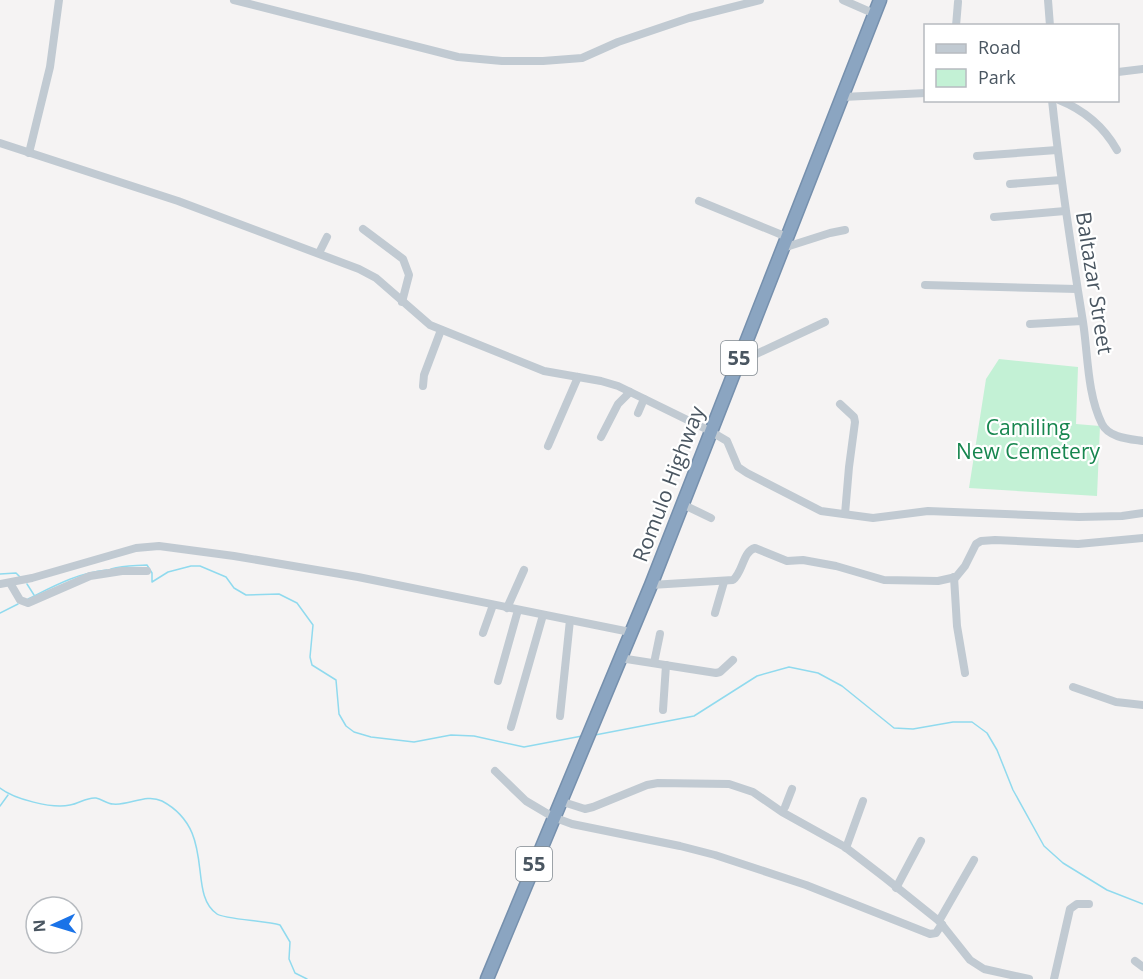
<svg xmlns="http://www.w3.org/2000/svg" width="1143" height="979" font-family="'Open Sans',sans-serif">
<rect width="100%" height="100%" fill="#f5f3f3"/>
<path fill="#c3f1d5" d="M999,359l79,8 -2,57 24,2 -3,70 -128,-8 17,-109z"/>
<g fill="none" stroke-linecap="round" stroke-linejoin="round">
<g stroke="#90daee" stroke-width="1.5">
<path d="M111,569c13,-4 23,-3 36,-4l5,8v9l16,-10 23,-6h9l26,11 8,11 12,7 33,-1 18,9 16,22 -3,32 2,8 24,15 3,34 7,12 8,6 17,5 43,5 37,-7 23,1 50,11 58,-11"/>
<path d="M0,574l16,-1 5,5"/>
<path d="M27,584l7,11"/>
<path d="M28,599c26,-13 49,-26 79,-29"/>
<path d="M0,613l18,-9"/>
<path d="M595,735l99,-19 63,-40 32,-9 29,6 24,13 52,42 19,1 40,-7h19l15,11 10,17 16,40 31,56 19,17 44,27 36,14"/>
<path d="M0,788c14,11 52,21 70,17 9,-1 16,-8 26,-7 6,1 11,6 17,6 16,2 33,-11 49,-3 56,30 24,92 55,113 7,5 49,7 63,11l10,17 -1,17 6,14 12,6"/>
<path d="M0,806l8,-11"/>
</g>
<g stroke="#7690ad" stroke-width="15">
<path id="highway" d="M487,979l164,-394 229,-585"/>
</g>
<g stroke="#c1cad2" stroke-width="8">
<path d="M234,0l224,57 44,4h41l39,-3 36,-16 71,-24 71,-18"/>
<path d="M843,0l32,14"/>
<path d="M1048,0l2,26"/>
<path d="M956,26l2,-24"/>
<path d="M1118,72l25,-3"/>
<path d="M843,97l83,-4"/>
<path d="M1052,100c8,75 19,148 31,222 5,32 4,72 19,102 7,14 28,15 41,17"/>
<path d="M1059,100c25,10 45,27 58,50"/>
<path d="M0,143l178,58 181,68 17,9 54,47 114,46 57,10 17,5 92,45 17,10 11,26 9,6 74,38 52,7 55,-7 151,6 43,-1 21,-3"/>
<path d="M29,153l21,-86 9,-67"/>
<path d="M977,156l80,-6"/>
<path d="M1010,184l51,-4"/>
<path d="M699,201l88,36"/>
<path d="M994,217l71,-6"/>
<path d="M363,229l40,30 6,16 -7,27"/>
<path d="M783,248l47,-15 15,-3"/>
<path d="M319,253l8,-16"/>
<path d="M925,285l152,4"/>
<path d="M1030,324l52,-3"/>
<path d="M739,362l86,-40"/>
<path d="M423,386l1,-11 17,-45"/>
<path d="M840,404l14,13 1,5 -6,45 -4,47"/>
<path d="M638,413l6,-14"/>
<path d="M601,437l17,-33 12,-12"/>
<path d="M548,446l30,-69"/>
<path d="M682,504l29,14"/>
<path d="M954,577l3,49 8,47"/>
<path d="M10,583l10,17 8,3 62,-27 32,-5h25"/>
<path d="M0,584l32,-6 104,-30 23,-2 75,10 124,21 272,55"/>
<path d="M651,585l82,-5c10,-8 10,-29 22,-32l32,13 16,-1 33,6 48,14 54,1 18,-4 9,-11 11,-22 5,-3 14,-1 83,4 65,-6"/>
<path d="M507,608l17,-38"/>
<path d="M715,613l9,-31"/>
<path d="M483,633l10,-28"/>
<path d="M620,658l96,15 4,-1 13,-12"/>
<path d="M654,663l6,-29"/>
<path d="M498,681l20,-71"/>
<path d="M1073,687l43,15 27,3"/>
<path d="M663,710l3,-45"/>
<path d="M560,716l10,-96"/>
<path d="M511,727l32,-112"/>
<path d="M495,771l31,30 27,16 19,7 108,22 35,9 91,30 124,49 6,-1 6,-9"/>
<path d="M560,801l25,8 8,-2 54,-22 11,-2 71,1 24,8 29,20 63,35 39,30 55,44 31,39 14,9 45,10"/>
<path d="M785,807l7,-18"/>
<path d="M846,848l17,-47"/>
<path d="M896,888l25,-47"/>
<path d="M939,921l35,-61"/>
<path d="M1135,961l8,6"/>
<path d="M1054,979l16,-70 7,-5h12"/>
</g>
<use href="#highway" stroke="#8ba5c1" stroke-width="12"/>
</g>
<g text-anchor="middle" stroke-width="4.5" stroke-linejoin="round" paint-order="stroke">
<g fill="#fff" stroke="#808990" stroke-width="1.5">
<rect x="721" y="341" width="36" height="34" rx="4.5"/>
<rect x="516" y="847" width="36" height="34" rx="4.5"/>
</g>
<g font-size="20" font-weight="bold" fill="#4a5661">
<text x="739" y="365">55</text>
<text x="534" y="871">55</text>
</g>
<g font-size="21" fill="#4a5661" stroke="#fff">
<text transform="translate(1094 283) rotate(81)" y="7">Baltazar Street</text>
<text transform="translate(669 484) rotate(-69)" y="7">Romulo Highway</text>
</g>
<g font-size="21" fill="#17864f" stroke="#fff">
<text x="1028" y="435">Camiling<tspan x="1028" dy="24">New Cemetery</tspan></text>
</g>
</g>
<rect x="924" y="24" width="195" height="78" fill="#ffffff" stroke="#b7bbc0" stroke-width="1.5"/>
<rect x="936" y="44" width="30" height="9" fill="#c1cad2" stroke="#b7bbc0" stroke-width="1.5"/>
<text x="978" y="54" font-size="18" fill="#4a5661">Road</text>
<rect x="936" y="69" width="30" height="18" fill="#c3f1d5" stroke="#b7bbc0" stroke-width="1.5"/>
<text x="978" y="84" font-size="18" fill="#4a5661">Park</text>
<g transform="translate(54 925) rotate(266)"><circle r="28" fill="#ffffff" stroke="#b7bbc0" stroke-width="1.5"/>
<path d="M0-4.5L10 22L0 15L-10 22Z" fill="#1a73e8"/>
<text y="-9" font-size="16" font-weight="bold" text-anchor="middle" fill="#4a5661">N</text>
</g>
</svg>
